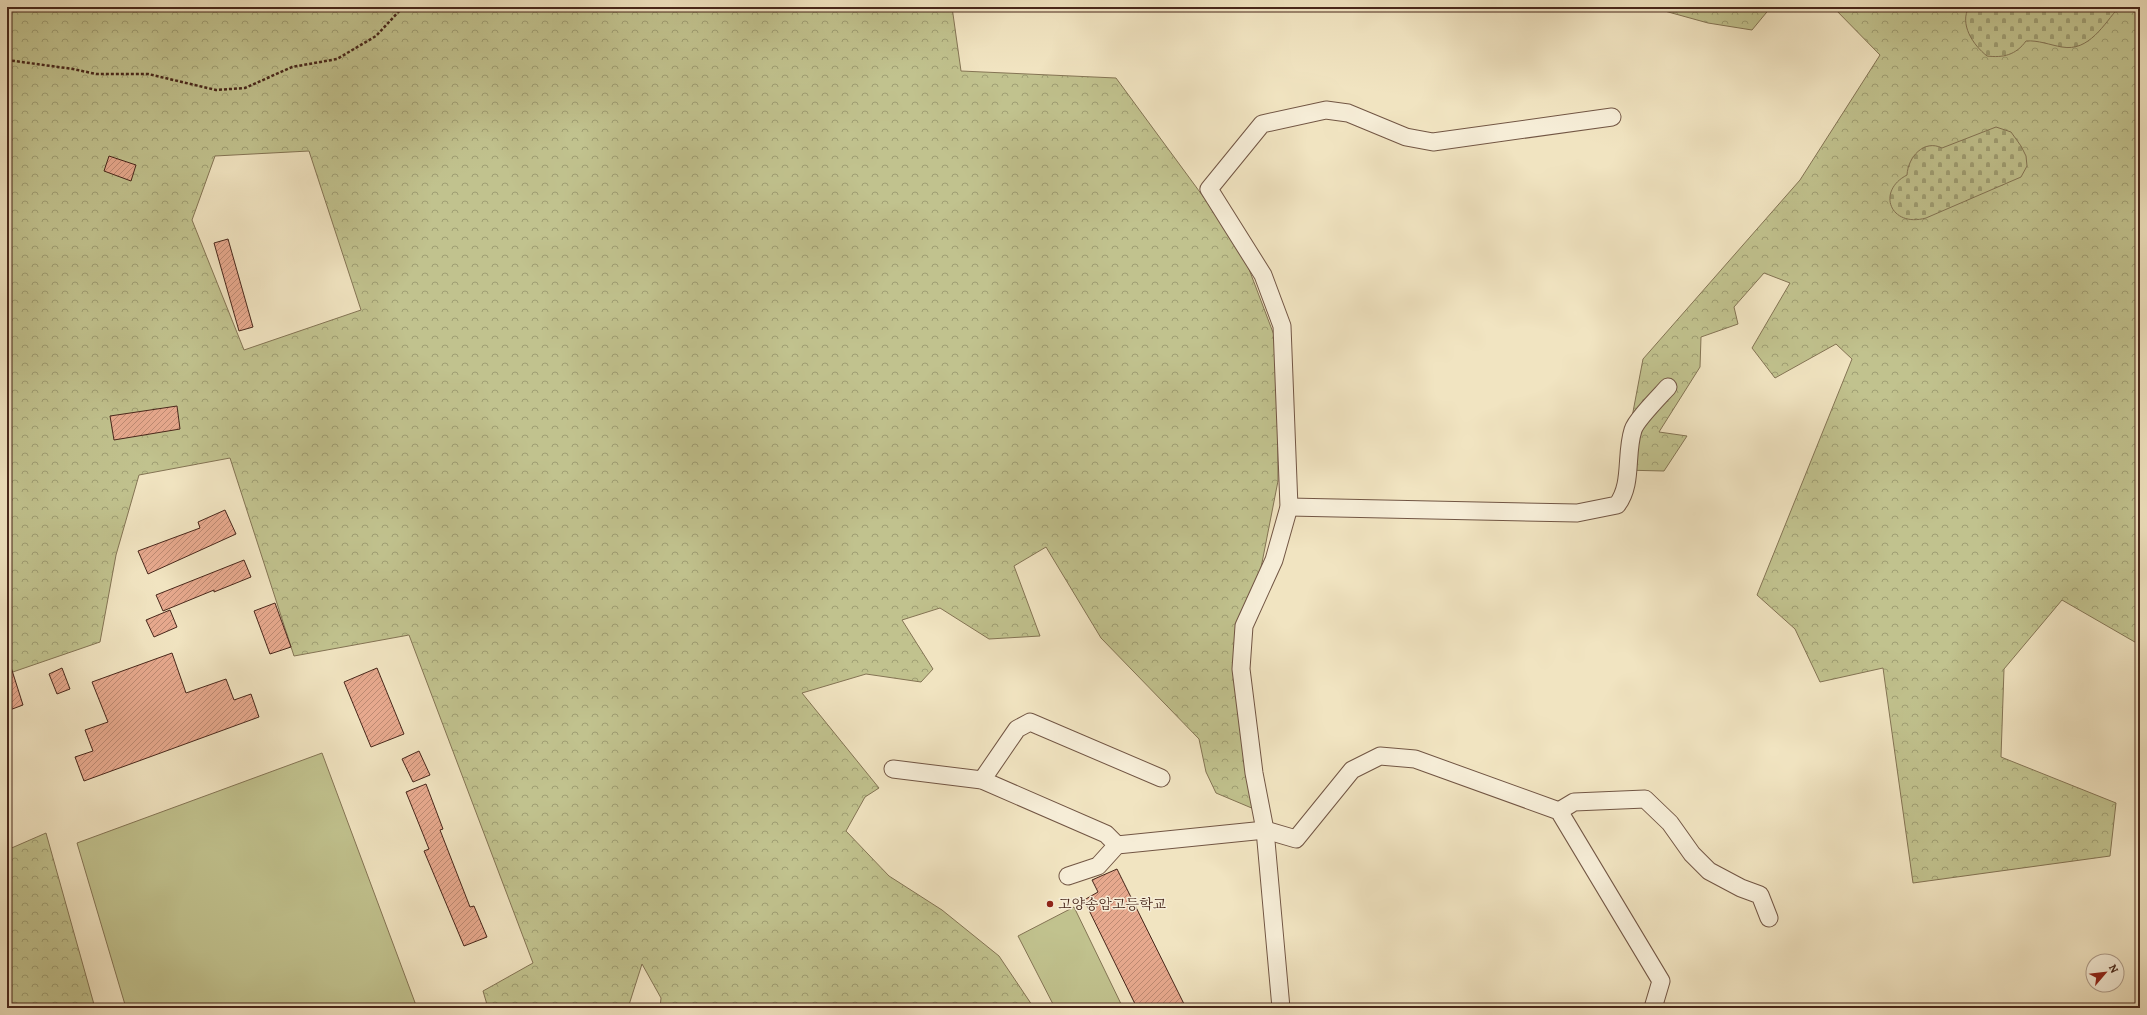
<svg xmlns="http://www.w3.org/2000/svg" width="2147" height="1015" font-family="Alegreya,'Noto Serif KR',serif">
<defs>
<pattern id="forest-crowns" width="20" height="18" patternUnits="userSpaceOnUse"><rect width="20" height="18" fill="#c1c28e"/><path d="M2 6a3 3 0 1 1 6 0M12 15a3 3 0 1 1 6 0" fill="none" stroke="#9f9e73"/></pattern>
<pattern id="cemetery-stones" width="16" height="16" patternUnits="userSpaceOnUse"><rect width="16" height="16" fill="#c1c28e"/><path d="M2 7V4a2 2 0 0 1 4 0v3zM10 15v-3a2 2 0 0 1 4 0v3z" fill="#9f9e73"/></pattern>
<pattern id="building-hatch" width="6" height="6" patternUnits="userSpaceOnUse"><rect width="6" height="6" fill="#e7a98e"/><path d="M-1 1l2-2M0 6l6-6M5 7l2-2" fill="none" stroke="#bd8a73"/></pattern>
</defs>
<rect width="100%" height="100%" fill="#f1e4c1"/>
<filter id="stains"><feTurbulence type="fractalNoise" baseFrequency=".005" numOctaves="4"/><feColorMatrix values="0 0 0 0 .2 0 0 0 0 .09 0 0 0 0 .02 0 0 0 .5 -.17"/></filter>
<radialGradient id="worn" r=".72"><stop offset=".6" stop-color="#630" stop-opacity="0"/><stop offset="1" stop-color="#630" stop-opacity=".3"/></radialGradient>
<g fill="url(#forest-crowns)" stroke="#847454" fill-rule="evenodd">
<path d="M7,7h945l9,64 155,7 125,170 36,95 1,138 -37,189 13,139 -38,-16 -10,-21 -7,-33 -98,-101 -55,-91 -32,19 26,70 -51,3 -49,-31 -38,12 31,49 -12,13 -55,-8 -64,19 77,95 -14,9 -19,34 43,45 53,34 57,46 35,52h-374l1,-10 -19,-34 -14,44h-140l-5,-17 50,-28 -124,-328 -115,21 -64,-198 -91,17 -23,80 -16,87 -93,32zM309,151l52,159 -117,40 -52,-130 23,-64z"/>
<path d="M1660,7h111l-19,23 -44,-7 -47,-13z"/>
<path d="M1833,7h307v638l-78,-45 -58,69 -3,88 115,46 -6,53 -197,27 -30,-215 -63,14 -25,-53 -38,-34 95,-236 -16,-15 -61,34 -23,-30 38,-65 -26,-10 -30,34 4,17 -37,13 -1,30 -41,65 28,4 -23,35 -42,-1 21,-111 157,-179 80,-125z"/>
<path d="M46,833l49,175h-88v-158z"/>
</g>
<g fill="url(#cemetery-stones)" stroke="#847454">
<path d="M1969,7h150c-15,17 -30,45 -57,40 -12,-2 -24,-7 -36,-6 -10,14 -23,17 -39,15 -14,-11 -28,-32 -18,-49z"/>
<path d="M1996,127l15,5 10,14 5,10 1,10 -6,11 -95,41c-36,10 -50,-27 -19,-43 1,-18 17,-36 35,-27z"/>
</g>
<g fill="#c1c28e" stroke="#847454">
<path d="M322,753l95,255h-291l-49,-165z"/>
<path d="M1074,907l49,101h-68l-37,-72z"/>
</g>
<g fill="url(#building-hatch)" stroke="#48271b">
<path d="M109,156l27,9 -5,16 -27,-10z"/>
<path d="M228,239l25,88 -14,4 -25,-88z"/>
<path d="M177,406l3,23 -66,11 -4,-24z"/>
<path d="M225,510l11,24 -88,40 -10,-23 62,-23 -2,-6z"/>
<path d="M244,560l7,17 -37,15v-2l-51,21 -7,-16z"/>
<path d="M275,603l16,44 -21,7 -16,-43z"/>
<path d="M170,610l7,17 -23,10 -8,-17z"/>
<path d="M172,653l14,40 40,-14 8,21 17,-6 8,23 -175,64 -9,-24 18,-6 -8,-21 23,-8 -16,-40z"/>
<path d="M10,664l13,41 -16,6v-46z"/>
<path d="M62,668l8,21 -13,5 -8,-20z"/>
<path d="M377,668l27,66 -33,13 -27,-65z"/>
<path d="M419,751l11,24 -17,7 -11,-23z"/>
<path d="M426,784l17,45 -3,1 30,77 4,-1 13,31 -23,9 -40,-95 5,-2 -23,-57z"/>
<path d="M1117,869l69,139h-49l-53,-108 14,-8 -6,-12z"/>
</g>
<g fill="none" stroke-linecap="round" stroke-linejoin="round">
<g stroke="#725644" stroke-width="19">
<g id="minor">
<path d="M1289,507l288,6 40,-8c16,-21 8,-50 16,-75 3,-10 27,-34 35,-43"/>
<path d="M893,769l89,11 124,54 11,11"/>
<path d="M982,780l35,-51 13,-7 131,56"/>
<path d="M1559,811l15,-9 71,-3 25,24 22,31 17,17 32,17 19,7 9,23"/>
<path d="M1068,876l30,-10 19,-21 148,-15 31,9 56,-69 28,-14 35,3 144,52 102,170 -8,27"/>
<path d="M1281,1008l-16,-178 -11,-57 -13,-104 3,-43 30,-66 15,-53 -7,-181 -19,-51 -54,-86 53,-65 64,-14 22,3 58,24 27,5 179,-25"/>
</g>
</g>
<path stroke="#48271b" stroke-width="2.5" stroke-dasharray="3 2" stroke-linecap="butt" d="M7,60l66,9 23,5h52l68,16 29,-2 47,-21 45,-8 39,-23 27,-29"/>
<use href="#minor" stroke="#f6edd7" stroke-width="17"/>
</g>
<circle fill="#8f2418" stroke="#f6edd7" stroke-width="1.5" cx="1050" cy="904" r="4"/>
<g text-anchor="middle" stroke-width="3" stroke-linejoin="round" paint-order="stroke">
<g font-size="14" fill="#48271b" stroke="#f6edd7" text-anchor="start">
<text x="1058" y="909">고양송암고등학교</text>
</g>
</g>
<rect width="2147" height="1015" fill="none" stroke="#f1e4c1" stroke-width="24"/>
<rect x="8" y="8" width="2131" height="999" fill="none" stroke="#48271b" stroke-width="2"/>
<rect x="12" y="12" width="2123" height="991" fill="none" stroke="#48271b"/>
<g transform="translate(2105 973) rotate(62)"><circle r="19" fill="#f6edd7" stroke="#b09e8c"/>
<path d="M0-3L7 15L0 10L-7 15Z" fill="#8f2418"/>
<text y="-6" font-size="11" font-weight="bold" text-anchor="middle" fill="#48271b">N</text>
</g>
<rect width="100%" height="100%" filter="url(#stains)"/>
<rect width="100%" height="100%" fill="url(#worn)"/>
</svg>
